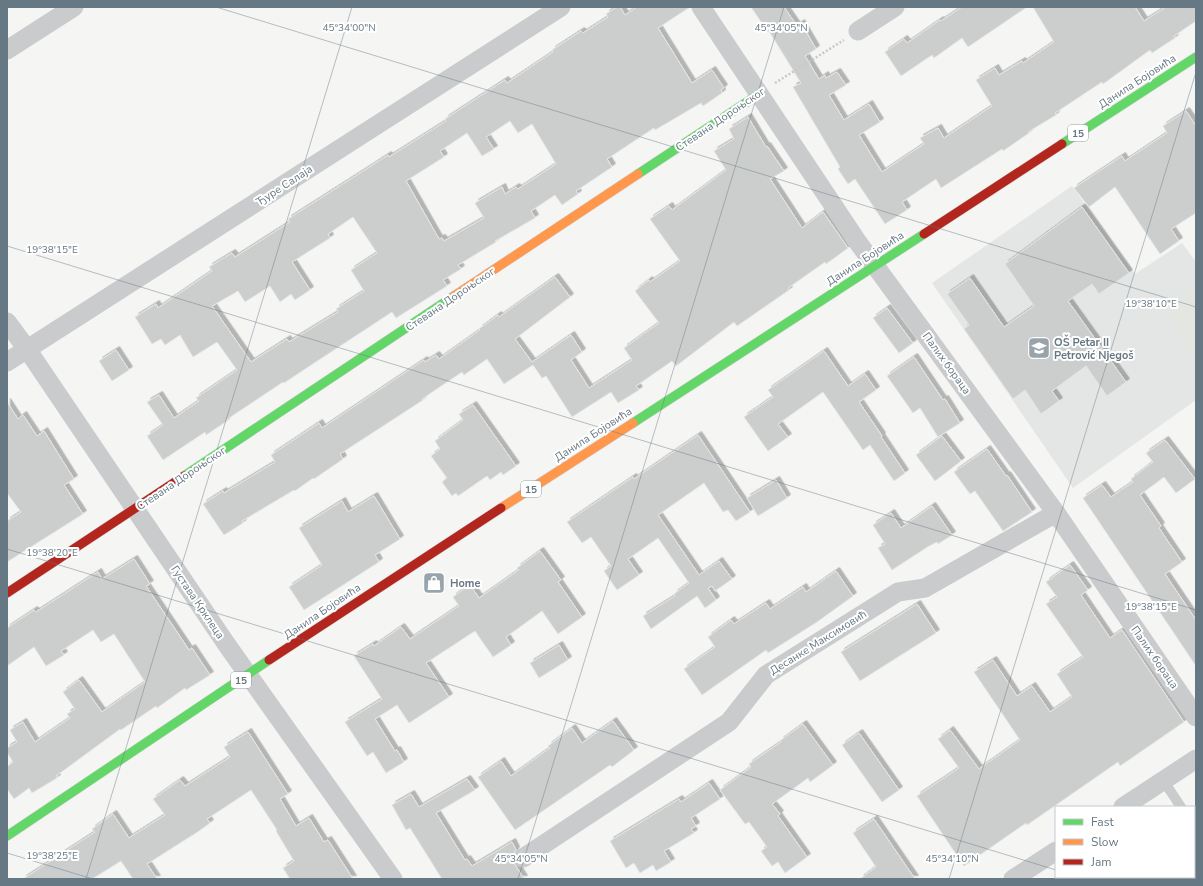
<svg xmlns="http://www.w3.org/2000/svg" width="1203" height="886" font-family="'Nunito Sans',sans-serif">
<defs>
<filter id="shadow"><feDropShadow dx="3.5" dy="-3.5" stdDeviation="0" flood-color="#0004"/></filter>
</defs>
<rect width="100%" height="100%" fill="#f5f5f4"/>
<path fill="#e4e5e5" d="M1072,186l63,88 47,-31 14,19v138l-123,88 -141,-205z"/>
<path fill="#e4e7e1" d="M1196,290v65l-30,-45z"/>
<g fill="#cccece" stroke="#e4e4e4" fill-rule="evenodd" filter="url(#shadow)">
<path d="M617,7h3l5,8 12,-8h53l-32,21 34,55 20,-13 12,18 -3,2 1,3 -19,13 -2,-3 -46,27 -1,-2 -47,31 5,8 -36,24 2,3 -16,11 -7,-10 -24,16 4,7 -40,23 1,1 -38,23 3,4 -18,11 4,6 -51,32 -4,-6 -87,57 -21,14 -1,-1 -57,38 1,1 -21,14 -1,-3 -42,28 -16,-24 16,-11 -16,-23 12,-7 15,23 25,-17 -3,-3 41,-28 -20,-28 -24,15 -13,-22 -15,10 -4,-6 -9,5 -17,-27 21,-13 2,4 54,-37 -3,-4 23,-14 3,4 55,-35 -2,-3 80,-51 20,-13 1,2 57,-36 -1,-2 60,-39 2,3 46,-31 -1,-2 29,-19 2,2 25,-16 -2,-3zM510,121l8,12 14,-9 24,40 -38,25 -2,-2 -11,7 -3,-7 -27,16 9,15 -40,23 -2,-3 -3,1 -33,-58 38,-24 -4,-6 27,-18 15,23 12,-7 -8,-12zM353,217l24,36 -26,17 13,21 -28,18 2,3 -49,30 -2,-3 -36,23 -39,-56 26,-15 7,11 25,-16 10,16 11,-8 4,6 15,-10 -18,-28 38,-24 -2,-4z"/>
<path d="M751,7h33l13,19 4,-3 15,26 -11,7 14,23 6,-4 1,3 11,-6 9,13 -17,10 15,25 25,-16 11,18 -21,13 23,37 42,-28 -4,-6 18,-10 6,10 48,-32 -16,-26 19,-12 4,7 23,-14 1,2 31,-21 -21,-35h102l9,14 22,-14h30v14l-22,15 1,2 -23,15 -2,-3 -47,34 -1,-2 -47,31 1,2 -28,17 1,1 -26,18 -1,-2 -61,39 -5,-9 -34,23 5,8 -22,14 -30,-45 -7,5 -10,-15 2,-2 -47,-80 8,-4 -32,-52 -1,1z"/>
<path d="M962,7h65l-59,40 -6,-9 -28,20 -2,-3 -31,21 -16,-24 19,-13 3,4 33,-23 1,1z"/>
<path d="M1186,111l10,15v87l-25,16 8,12 -19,13 -45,-67 -26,20 -15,-19 48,-32 3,5 42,-28 -4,-7z"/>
<path d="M748,117l18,30 1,-1 17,25 -14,8 32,49 21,-16 25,36 -22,16 -1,-2 -37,26 1,2 -52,36 -3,-4 -58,44 -4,-5 -36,25 3,4 -21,13 -7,-11 -39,25 -26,-41 -4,2 -9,-13 -29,19 -17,-25 -23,16 -2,-3 -40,27 1,1 -83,54 3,5 -29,20 -1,-1 -18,13 -1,-1 -52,31 1,2 -19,12 -21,-31 20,-13 1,2 51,-31 -4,-7 48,-32 3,5 102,-68 1,2 11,-7 3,4 41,-29 -1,-1 19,-14 1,2 56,-40 15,20 -55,42 17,23 39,-27 11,17 -11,8 18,28 43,-28 -8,-12 35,-25 -24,-32 14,-11 1,2 30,-21 -30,-42 19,-13 3,4 54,-40 -12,-19 20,-12 -5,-10z"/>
<path d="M1082,207l47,66 -30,21 -7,-10 -24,17 58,81 -19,14 -21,-30 -34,25 7,10 -18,13 -16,-24 -12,9 -49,-70 5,-4 -22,-31 23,-16 34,49 30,-21 -29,-42z"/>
<path d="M887,308l26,35 -14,10 -26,-35z"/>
<path d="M116,350l13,20 -17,11 -13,-20z"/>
<path d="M824,351l24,35 17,-12 11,16 -17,12 23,34 -1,1 24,36 -11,8 -24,-36 -7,5 -40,-58 -45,32 10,13 -20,14 -24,-34 29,-20 -5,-7z"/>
<path d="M914,357l29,43 2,-1 15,24 -22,14 -18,-29 -7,5 -26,-37z"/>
<path d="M7,402l11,17 5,-4 14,21 7,-5 30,48 -10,6 19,29 -76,48v-41l14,-9 -14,-19z"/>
<path d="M473,405l43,61 -13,9 -2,-3 -11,8 -3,-4 -29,20 -2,-3 -4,3 -10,-14 5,-4 -16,-22 9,-7 -5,-8 28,-21 -4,-6z"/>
<path d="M698,435l52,77 -14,9 -8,-11 -5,2 -19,-29 -46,32 41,60 20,-14 13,18 -17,12 -3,-5 -4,2 8,12 -11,8 -8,-12 -46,33 -8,-13 32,-20 -1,-2 15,-11 -31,-45 -30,21 11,16 -22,15 -13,-19 7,-5 -20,-29 -9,6 -15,-21 66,-45 1,2z"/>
<path d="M942,436l19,25 -26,20 -19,-26z"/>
<path d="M1165,440l30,39 -19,14 -12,-16 -24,18 21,31 -2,2 23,34 -17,12 31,46v46l-113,-168 19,-13 9,12 22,-15 -2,-3 22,-17 -7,-9z"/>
<path d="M987,449l19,27 1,-1 25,37 -29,19 -28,-40 -5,3 -16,-22z"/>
<path d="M776,480l11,18 -29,18 -11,-18z"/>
<path d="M374,496l26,43 -25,16 4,7 -75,48 -15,-23 33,-22 -23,-37 43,-27 6,11z"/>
<path d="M932,506l20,29 -14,9 -1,-2 -8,4 -37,24 -14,-22 7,-4 -12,-19 18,-12 10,15z"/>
<path d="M540,551l21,29 -3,2 24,35 -24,17 -16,-23 -36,26 5,8 -18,12 -18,-26 -49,32 23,34 -40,26 -12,-18 -22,14 20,32 2,-1 7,12 -18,11 -13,-21 -6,4 -22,-34 37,-23 -28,-43 19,-12 1,2 27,-19 9,12 49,-33 -6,-9 17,-12 9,13 40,-28 -2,-2z"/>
<path d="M134,559l16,25 -4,2 43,64 3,-2 18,27 -24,15 -1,-2 -28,20 -1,-2 -35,24 -1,-1 -64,47 1,2 -25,15 -3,-5 -15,11 -7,-10v-22l6,-5 -6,-10v-4l10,-6 -7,-12 13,-8 12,20 35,-24 -3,-4 8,-5 -12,-17 16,-12 23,32 43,-30 -31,-48 -13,8 -8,-12 -32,21 3,4 -18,11 -12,-19 -27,19v-38l27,-18 2,2 62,-40 4,7z"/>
<path d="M1070,565l18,25 -7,5 29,43 12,-8 62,92 -64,44 -2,-4 -91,63 -1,-2 -62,43 -47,-70 42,-28 -21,-29 12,-9 29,39 41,-29 -46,-68 19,-12 24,36 15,-10 18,26 22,-15 -15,-23 26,-17 -37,-53 11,-7 -11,-15z"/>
<path d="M836,571l17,25 -36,26 -49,31 -2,-3 -64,45 -18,-26 31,-22 -7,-10 23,-17 3,4 32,-21 4,6 33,-22 3,5z"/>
<path d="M917,604l19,29 -76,48 -19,-29z"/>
<path d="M559,645l9,15 -29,18 -9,-15z"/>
<path d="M613,721l21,29 -22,17 -2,-2 -95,65 -37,-53 23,-16 10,15 39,-28 -2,-2 24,-18 10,15z"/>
<path d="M803,724l30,41 -23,17 -2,-4 -36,26 8,10 -2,2 29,41 -22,16 -7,-11 -6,4 -11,-15 6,-4 -18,-25 -4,2 -25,-34 31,-23 -2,-3 32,-22 -1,-1z"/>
<path d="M248,732l40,62 -8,5 16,27 13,-8 15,24 4,-2 25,39h-63l-7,-11 11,-7 -18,-30 1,-1 -26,-40 -44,29 3,4 -11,8 -52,33 10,15h-24l-12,-18 -29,18h-69l72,-47 -3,-3 21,-15 16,24 36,-23 -12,-16 27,-19 5,6 45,-29 -6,-10z"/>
<path d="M859,733l40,57 -17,12 -40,-57z"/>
<path d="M467,779l8,11 -39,23 29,47 2,-1 5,7 40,-24 4,8 -5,8 13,21h-82l-32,-51 -4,2 -14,-25 19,-11 8,13z"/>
<path d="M709,783l11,16 -29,19 5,8 -5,3 3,4 -30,18 7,11 -15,9 -3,-6 -13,8 -6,-10 -8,5 -16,-27 69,-42 2,3z"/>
<path d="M874,819l41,60h-55l16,-12 -23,-34z"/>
</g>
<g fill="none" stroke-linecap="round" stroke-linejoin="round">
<g stroke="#d2d3d4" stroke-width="10">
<g id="fast">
<path d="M1062,144l134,-87"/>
<path d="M638,174l121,-80"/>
<path d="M633,423l291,-189"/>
<path d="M184,476l270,-180"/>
<path d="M7,836l262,-176"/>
</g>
</g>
<g stroke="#d2d3d4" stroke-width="10">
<g id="slow">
<path d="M454,296l184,-122"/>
<path d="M501,508l132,-85"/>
</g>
</g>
<g stroke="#d2d3d4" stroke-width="10">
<g id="jam">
<path d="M924,234l138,-90"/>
<path d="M7,593l177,-117"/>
<path d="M269,660l232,-152"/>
</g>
</g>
<path stroke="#c7c8c9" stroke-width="2.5" stroke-dasharray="2 2" stroke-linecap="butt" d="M775,83l69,-43"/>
<g stroke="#cacbcc" stroke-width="10">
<path d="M1163,780l18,27"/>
<path d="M1194,861l2,-2"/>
<path d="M1168,879l3,-2"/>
</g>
<g stroke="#cacbcc" stroke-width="19">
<path d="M701,7l156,234 199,272 140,204"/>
<path d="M858,31l37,-24"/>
<path d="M7,50l67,-43"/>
<path d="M7,322l20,27 200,296 166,234"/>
<path d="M7,362l554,-355"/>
<path d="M1123,807l73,-48"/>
<path d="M523,858l206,-136 37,-47 132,-83 27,-4 131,-75"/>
<path d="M1013,879l43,-28"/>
</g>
<use href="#fast" stroke="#63d668" stroke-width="9"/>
<use href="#slow" stroke="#ff974d" stroke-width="9"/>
<use href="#jam" stroke="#b3261e" stroke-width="9"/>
</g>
<path fill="none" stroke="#667883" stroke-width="1" stroke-opacity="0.45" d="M216,7l980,300M7,246l1189,364M7,549l1049,321M7,853l86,26M1078,877l7,2M86,879l266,-872M518,879l266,-872M949,879l247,-807"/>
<defs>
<g id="school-square" transform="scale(1.15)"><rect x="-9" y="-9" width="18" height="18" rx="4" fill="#98a4ab" stroke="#fff"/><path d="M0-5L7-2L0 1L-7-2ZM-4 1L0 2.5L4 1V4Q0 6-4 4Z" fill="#fff"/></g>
<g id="shop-square" transform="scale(1.15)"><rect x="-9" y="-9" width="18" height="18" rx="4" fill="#98a4ab" stroke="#fff"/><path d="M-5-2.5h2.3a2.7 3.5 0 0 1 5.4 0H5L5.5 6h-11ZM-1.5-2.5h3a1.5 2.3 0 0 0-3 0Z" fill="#fff"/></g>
</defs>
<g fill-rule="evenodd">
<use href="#school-square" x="1039" y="348"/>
<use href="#shop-square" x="434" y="583"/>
</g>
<g text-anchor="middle" stroke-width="4" stroke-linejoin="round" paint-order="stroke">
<g fill="#fff" stroke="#94a0a8" stroke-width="1">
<rect x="1068" y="125" width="20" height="16" rx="3"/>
<rect x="521" y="481" width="20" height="16" rx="3"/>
<rect x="231" y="672" width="20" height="16" rx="3"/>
</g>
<g font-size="10" font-weight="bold" fill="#667883">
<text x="1078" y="137">15</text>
<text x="531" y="493">15</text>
<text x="241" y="684">15</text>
</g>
<g font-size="11" fill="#667883" stroke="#fff">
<text transform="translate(1137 81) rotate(-33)" y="4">Данила Бојовића</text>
<text transform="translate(720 119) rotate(-34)" y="4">Стевана Дороњског</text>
<text transform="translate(284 185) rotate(-33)" y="4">Ђуре Салаја</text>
<text transform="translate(865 258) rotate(-33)" y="4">Данила Бојовића</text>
<text transform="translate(450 299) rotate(-34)" y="4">Стевана Дороњског</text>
<text transform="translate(947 363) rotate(54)" y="4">Палих бораца</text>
<text transform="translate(593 434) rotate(-33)" y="4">Данила Бојовића</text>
<text transform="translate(181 478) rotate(-34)" y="4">Стевана Дороњског</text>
<text transform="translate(198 602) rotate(56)" y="4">Густава Крклеца</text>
<text transform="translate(322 611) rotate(-34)" y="4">Данила Бојовића</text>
<text transform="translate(818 642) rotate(-32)" y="4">Десанке Максимовић</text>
<text transform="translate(1155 657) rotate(55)" y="4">Палих бораца</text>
</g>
<g font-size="11" font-weight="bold" fill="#667883" stroke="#fff" text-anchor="start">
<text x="1054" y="346">OŠ Petar II<tspan x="1054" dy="13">Petrović Njegoš</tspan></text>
<text x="450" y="587">Home</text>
</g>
</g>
<g font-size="10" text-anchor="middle" fill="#667883" stroke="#fff" stroke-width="4" stroke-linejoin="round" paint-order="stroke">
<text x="349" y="31">45°34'00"N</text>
<text x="781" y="31">45°34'05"N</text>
<text x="52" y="253">19°38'15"E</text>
<text x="1151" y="307">19°38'10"E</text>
<text x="52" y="556">19°38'20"E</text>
<text x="1151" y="610">19°38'15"E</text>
<text x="52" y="859">19°38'25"E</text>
<text x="521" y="862">45°34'05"N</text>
<text x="952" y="862">45°34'10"N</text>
</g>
<rect width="1203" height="886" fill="none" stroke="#667883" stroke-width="16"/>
<rect x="1055" y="806" width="140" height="72" fill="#ffffff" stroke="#c2c9cd"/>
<rect x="1063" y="819" width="20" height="6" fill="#63d668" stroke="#c2c9cd"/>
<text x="1091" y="826" font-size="12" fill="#667883">Fast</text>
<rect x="1063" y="839" width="20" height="6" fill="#ff974d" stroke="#c2c9cd"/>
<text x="1091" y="846" font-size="12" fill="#667883">Slow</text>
<rect x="1063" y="859" width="20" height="6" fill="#b3261e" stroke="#c2c9cd"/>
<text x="1091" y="866" font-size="12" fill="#667883">Jam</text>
</svg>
